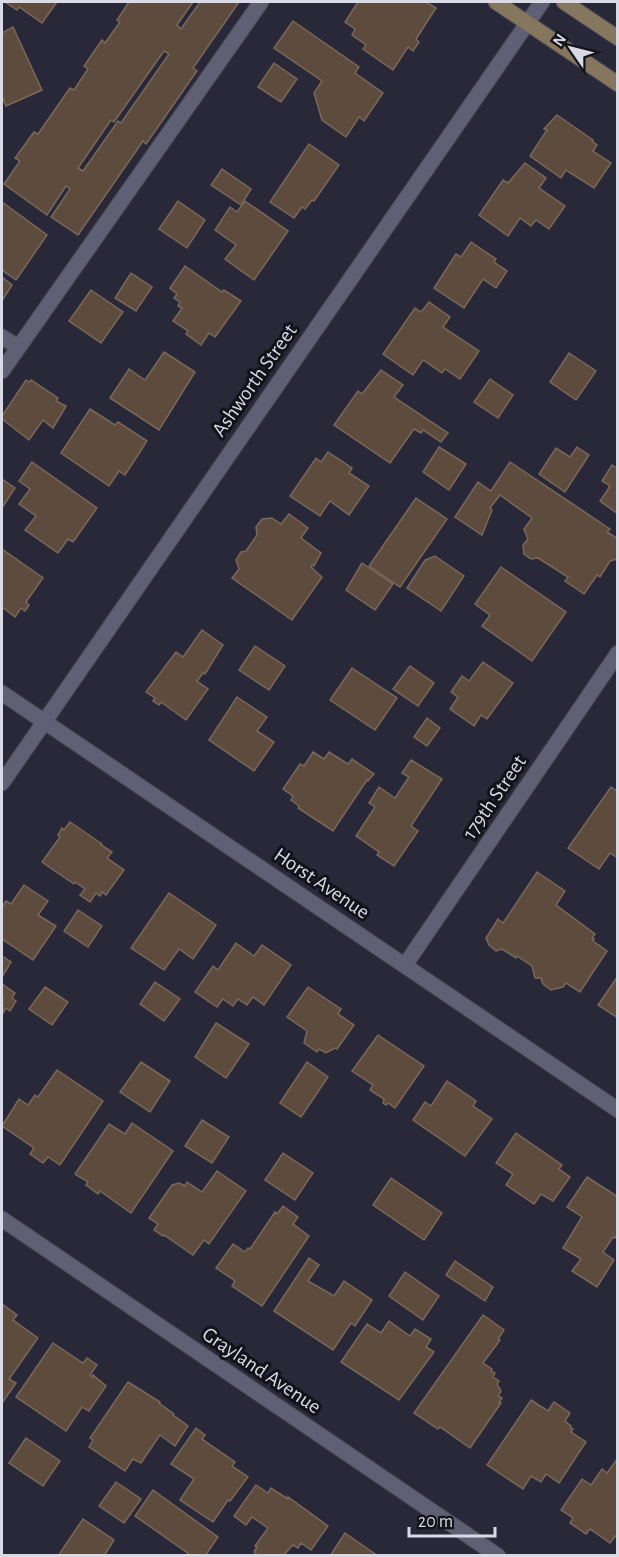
<svg xmlns="http://www.w3.org/2000/svg" width="619" height="1557" font-family="'Alegreya Sans',sans-serif">
<rect width="100%" height="100%" fill="#282839"/>
<g fill="#5d4c3e" stroke="#7a685a" stroke-width="1.5" fill-rule="evenodd">
<path d="M5,2h52l-15,21 -23,-16 -2,3z"/>
<path d="M129,2h64l-16,23 4,4 19,-27h39l-46,66 4,3 -51,73 -3,-3 -65,94 -27,-18 19,-28 -4,-3 -19,29 -43,-31 16,-23 -5,-3 19,-26 4,2 32,-46 4,2 14,-21 -4,-3 18,-26 3,3 15,-21 -3,-2zM164,51l5,3 -48,69 -3,-2 -35,50 -5,-3 33,-48 3,2z"/>
<path d="M358,2h68l10,6 -20,31 3,3 -6,9 -5,-4 -15,23 -30,-21 3,-4 -14,-10 3,-6 -10,-7z"/>
<path d="M293,21l66,46 -4,6 28,20 -19,28 -5,-4 -13,20 -24,-17 -8,-27 8,-12 -48,-33z"/>
<path d="M13,27l29,63 -36,16 -4,-10v-63z"/>
<path d="M274,63l23,16 -16,23 -23,-15z"/>
<path d="M557,115l36,25 -1,1 5,4 -4,6 18,12 -17,25 -28,-18 -5,8 -31,-22 17,-26 -3,-1z"/>
<path d="M309,144l30,21 -25,36 -2,-1 -7,9 -3,-2 -8,11 -24,-16z"/>
<path d="M525,163l21,15 -7,10 26,18 -16,23 -13,-9 -5,6 -11,-8 -12,18 -29,-21 24,-35 5,3z"/>
<path d="M222,169l29,20 -10,16 -30,-20z"/>
<path d="M178,201l27,19 -18,28 -28,-19z"/>
<path d="M245,201l43,30 -34,49 -29,-21 11,-14 -21,-15 15,-23 7,5z"/>
<path d="M2,202l45,33 -31,45 -14,-10z"/>
<path d="M471,242l25,17 -2,3 13,9 -11,17 -13,-9 -19,29 -30,-20 22,-34 5,3z"/>
<path d="M185,266l37,26 2,-2 17,11 -26,36 -6,-4 -8,12 -15,-11 2,-3 -15,-10 9,-13 -4,-2 2,-4 -6,-4 3,-4 -7,-6z"/>
<path d="M131,273l21,14 -16,24 -21,-13z"/>
<path d="M2,277l10,8 -10,16z"/>
<path d="M91,290l32,22 -22,31 -32,-22z"/>
<path d="M429,302l21,15 -7,10 36,24 -19,28 -15,-10 -3,4 -19,-13 -10,15 -30,-21 32,-46 6,4z"/>
<path d="M164,352l31,20 -36,58 -49,-32 19,-29 16,11z"/>
<path d="M569,353l27,18 -20,29 -26,-18z"/>
<path d="M381,370l22,15 -9,12 54,36 -7,9 -18,-12 -2,3 -7,-4 -24,34 -56,-38 24,-34 4,3z"/>
<path d="M490,379l23,16 -15,23 -24,-16z"/>
<path d="M26,380l3,2 2,-2 27,18 -2,3 10,5 -13,22 -10,-8 -14,20 -27,-21v-3z"/>
<path d="M90,409l25,16 3,-3 29,19 -22,34 -6,-4 -10,15 -48,-33z"/>
<path d="M439,447l27,17 -17,26 -26,-18z"/>
<path d="M577,447l12,8 -24,37 -26,-18 17,-26 14,9z"/>
<path d="M328,452l24,16 -3,5 20,13 -20,29 -19,-14 -10,15 -30,-20 26,-38 5,4z"/>
<path d="M32,462l65,46 -24,34 -5,-3 -10,14 -33,-23 11,-14 -17,-12 11,-15 -11,-8z"/>
<path d="M510,462l100,67 -3,3 11,7v20l-8,2 -10,16 -3,-2 -13,19 -19,-13 3,-4 -30,-19 -7,1 -7,-5 -1,-9 5,-6 -4,-10 8,-11 -32,-23 -10,13 2,2 -10,25 -27,-18 23,-35 13,9z"/>
<path d="M612,465l6,4v45l-18,-13 9,-13v-3l-7,-4z"/>
<path d="M2,479l13,9 -13,20z"/>
<path d="M416,498l31,21 -47,68 -31,-21z"/>
<path d="M289,514l19,14 -7,10 20,15 -7,13 -2,-1 -1,2 11,10 -30,43 -60,-42 7,-9 -3,-9 5,-8 5,-1 11,-16 -1,-8 6,-8 10,-1 9,6z"/>
<path d="M2,549l41,29 -17,24 3,3 -4,6 -4,-3 -6,9 -13,-10z"/>
<path d="M435,556l29,20 -23,35 -34,-23 18,-28z"/>
<path d="M362,563l31,21 -18,26 -29,-20z"/>
<path d="M501,567l65,45 -34,49 -50,-35 8,-11 -15,-11z"/>
<path d="M202,630l21,15 -18,29 -2,-1 -6,8 11,8 -22,31 -25,-18 -2,3 -6,-4 2,-3 -9,-6 30,-40 7,5z"/>
<path d="M255,646l30,20 -16,24 -30,-20z"/>
<path d="M483,662l30,21 -26,36 -6,-4 -7,11 -24,-17 8,-12 -7,-5 11,-16 7,5z"/>
<path d="M410,666l24,17 -16,23 -25,-17z"/>
<path d="M352,668l45,30 -22,32 -45,-30z"/>
<path d="M237,697l30,20 -10,14 17,11 -20,29 -45,-31z"/>
<path d="M427,718l13,10 -13,18 -13,-9z"/>
<path d="M313,752l11,7 5,-7 19,12 4,-5 22,15 -6,7 -1,-1 -34,51 -35,-23 1,-2 -8,-6 2,-4 -10,-7 17,-25 4,2z"/>
<path d="M411,760l31,19 -31,47 7,5 -24,35 -17,-11 2,-3 -23,-16 19,-29 -6,-4 10,-16 16,11 14,-21 -7,-4z"/>
<path d="M611,787l6,4 1,2v65l-8,-5 -11,16 -31,-21z"/>
<path d="M70,822l32,22 -1,1 11,7 -5,6 17,12 -18,25 -4,-3 -2,4 -4,-3 -6,9 -10,-7 5,-6 -10,-7 -1,2 -32,-22 18,-25 -2,-2 4,-7 2,2z"/>
<path d="M537,872l28,19 -9,14 39,29 -3,4 2,1 -1,2 14,10 -27,41 -14,-9 -3,4 -12,3 -8,-6 -2,-6h-6l-3,-12 -15,-10 -1,2 -14,-9 -6,2 -7,-6 -3,-7 12,-19 5,4z"/>
<path d="M24,885l24,16 -10,14 18,11 -23,34 -31,-21v-32l4,-6 5,3z"/>
<path d="M169,893l47,32 -23,34 -14,-10 -15,21 -33,-22z"/>
<path d="M78,910l24,16 -14,21 -24,-16z"/>
<path d="M236,943l18,13 8,-11 29,20 -27,40 -11,-8 -6,8 -9,-6 -5,7 -10,-7 -6,8 -22,-15 18,-26 5,4z"/>
<path d="M2,956l9,6 -9,15z"/>
<path d="M618,976v42l-20,-13z"/>
<path d="M155,982l25,17 -16,22 -24,-17z"/>
<path d="M2,984l13,9 -3,5 4,3 -6,10 -4,-3 -3,5z"/>
<path d="M45,987l23,15 -16,23 -23,-16z"/>
<path d="M308,987l33,22 -3,5 16,11 -17,24 -2,-1 -9,5 -7,-4 -2,3 -13,-9 3,-12 -20,-14z"/>
<path d="M216,1023l33,21 -23,34 -31,-21z"/>
<path d="M378,1035l46,31 -29,42 -7,-5 -2,2 -3,-2 1,-4 -14,-9 3,-5 -21,-14z"/>
<path d="M141,1062l29,19 -20,31 -30,-20z"/>
<path d="M307,1062l21,15 -27,40 -21,-14z"/>
<path d="M57,1070l46,31 -43,64 -12,-8 -5,6 -13,-9 4,-6 -32,-22 17,-27 9,6 7,-10 3,2z"/>
<path d="M447,1081l29,20 -3,5 19,13 -27,37 -52,-36 12,-18 6,4z"/>
<path d="M202,1120l27,17 -17,26 -27,-17z"/>
<path d="M132,1123l41,28 -42,62 -31,-22 -2,3 -12,-9 2,-3 -13,-8 34,-50 16,10z"/>
<path d="M516,1133l46,32 -3,4 11,8 -17,24 -12,-7 -7,10 -28,-19 7,-11 -17,-11z"/>
<path d="M283,1153l30,20 -18,27 -30,-20z"/>
<path d="M217,1171l29,20 -37,53 -5,-4 -11,15 -29,-20 -1,1 -9,-6 4,-6 -9,-6 23,-33 7,-2 6,3 2,-4 15,10z"/>
<path d="M587,1177l31,20v36l-3,5 -2,-1 -10,15 11,8 -17,27 -25,-16 9,-12 -18,-11 19,-31 -15,-10z"/>
<path d="M391,1178l51,35 -18,27 -51,-35z"/>
<path d="M283,1206l15,11 -5,7 16,12 -47,70 -30,-20 3,-5 -19,-13 17,-24 12,8 3,-4 2,1 25,-37 2,2z"/>
<path d="M309,1258l10,7 -11,16 26,15 10,-15 28,19 -17,26 -4,-3 -18,27 -59,-39z"/>
<path d="M455,1261l38,26 -8,14 -39,-26z"/>
<path d="M405,1272l34,24 -16,24 -34,-24z"/>
<path d="M2,1304l15,11 -4,5 25,18 -29,41 7,4 -14,20z"/>
<path d="M483,1315l21,15 -6,9 2,1 -17,23 9,6 -1,2 4,2 -2,4 6,4 -2,3 4,7 -3,5 4,2 -3,4 2,1 -31,45 -30,-21 -2,2 -24,-16z"/>
<path d="M389,1321l21,15 5,-7 16,10 -5,8 8,5 -35,48 -58,-38 26,-38 14,9z"/>
<path d="M53,1343l30,20 4,-5 10,7 -7,10 2,2 1,-2 13,11 -17,25 -7,-4 -16,24 -50,-34z"/>
<path d="M128,1382l32,20 -1,1 15,11 -1,1 15,11 -13,20 -15,-11 -19,28 -8,-4 -8,12 -36,-24 4,-7 -3,-2z"/>
<path d="M531,1400l17,11 6,-9 16,11 -5,8 6,5 -1,2 3,1 -2,3 15,10 -27,41 -13,-9 -5,8 -10,-6 -8,13 -36,-24z"/>
<path d="M196,1428l9,7 -3,4 33,23 -3,4 16,11 -18,24 -2,-1 -15,22 -33,-22 14,-21 -23,-15z"/>
<path d="M26,1438l34,23 -17,25 -34,-23z"/>
<path d="M618,1458v75l-8,10 -20,-14 -4,5 -16,-11 3,-5 -12,-8 21,-31 9,6 11,-16 5,4z"/>
<path d="M116,1482l25,17 -17,24 -25,-17z"/>
<path d="M256,1485l12,8 3,-5 17,11v-2l40,29 -17,24 -10,-7 -3,5 -5,-3 -10,11h-25l-4,-4 3,-5 -2,-1 13,-18 -16,-11 -6,8 -12,-9z"/>
<path d="M153,1490l65,47 -13,19h-13l-57,-40z"/>
<path d="M83,1519l31,21 -10,16h-46z"/>
<path d="M345,1533l33,23h-48z"/>
</g>
<g fill="none" stroke-linecap="round" stroke-linejoin="round">
<g stroke="#454553" stroke-width="17">
<g id="lane">
<path d="M2,337l16,10"/>
<path d="M2,371l259,-369"/>
</g>
</g>
<g stroke="#454553" stroke-width="17">
<g id="street">
<path d="M2,693l616,417"/>
<path d="M2,783l540,-781"/>
<path d="M405,965l213,-312"/>
<path d="M2,1219l496,337"/>
</g>
</g>
<g stroke="#454553" stroke-width="17">
<g id="secondary">
<path d="M496,2l122,82"/>
<path d="M564,2l54,36"/>
</g>
</g>
<use href="#lane" stroke="#5f6074" stroke-width="15"/>
<use href="#street" stroke="#5f6074" stroke-width="15"/>
<use href="#secondary" stroke="#85775e" stroke-width="15"/>
</g>
<g text-anchor="middle" stroke-width="6" stroke-linejoin="round" paint-order="stroke">
<g font-size="21" fill="#dadae6" stroke="#12121a">
<text transform="translate(254 380) rotate(-55)" y="7">Ashworth Street</text>
<text transform="translate(494 797) rotate(-56)" y="7">179th Street</text>
<text transform="translate(322 883) rotate(34)" y="7">Horst Avenue</text>
<text transform="translate(262 1370) rotate(34)" y="7">Grayland Avenue</text>
</g>
</g>
<rect width="619" height="1557" fill="none" stroke="#dadae6" stroke-width="6"/>
<g transform="translate(571 48) rotate(305)" stroke="#12121a" stroke-width="4.5" paint-order="stroke">
<path d="M0-4.5L10 22L0 15L-10 22Z" fill="#dadae6"/>
<text y="-9" font-size="16" font-weight="bold" text-anchor="middle" fill="#dadae6">N</text>
</g>
<path d="M409 1527v9h86v-9" fill="none" stroke="#dadae6" stroke-width="3"/>
<text x="418" y="1527" font-size="18" fill="#dadae6" stroke="#12121a" stroke-width="4.5" paint-order="stroke">20 m</text>
</svg>
